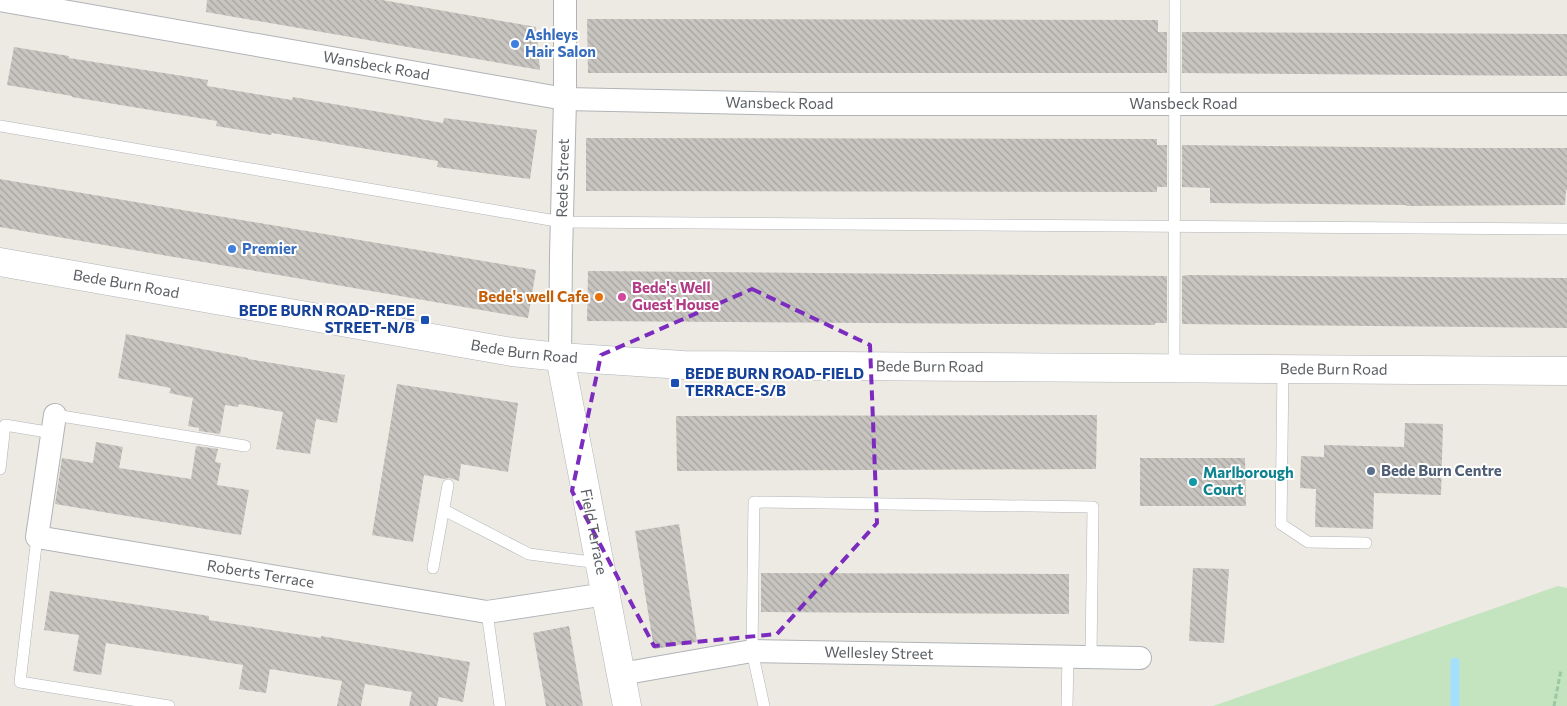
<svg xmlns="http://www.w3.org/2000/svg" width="1567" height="706" font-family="Commissioner,sans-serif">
<defs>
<pattern id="building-back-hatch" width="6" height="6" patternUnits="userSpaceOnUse" patternTransform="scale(1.25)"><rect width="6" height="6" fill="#c8c5c0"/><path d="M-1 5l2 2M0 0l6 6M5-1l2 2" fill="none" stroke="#a5a3a0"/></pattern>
</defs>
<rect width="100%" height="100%" fill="#edeae3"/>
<path fill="#c4e4c0" d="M1558,586l9,2v118h-354z"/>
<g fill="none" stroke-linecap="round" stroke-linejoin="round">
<path stroke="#a4e0fc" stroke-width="9" d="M1455,662v44"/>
</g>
<g fill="url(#building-back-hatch)">
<path d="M207,0h175l154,27 4,43 -334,-58z"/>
<path d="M587,19l571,1v12h9v41h-579z"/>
<path d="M1182,32l385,2v42l-385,-3z"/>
<path d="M14,47l55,9v2l139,22 -1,6 85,14 1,-3 150,26 1,-5 93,12 -7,49 -93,-12 1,-6 -166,-28 -1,2 -55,-9 1,-5 -145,-24v-1l-65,-11z"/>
<path d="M586,138l571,1v6h10v42h-10v5l-571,-1z"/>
<path d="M1182,145l276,3h109v42h-1l-1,15 -159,1v-1l-196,-2v-15l-28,-1z"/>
<path d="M0,179l536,91 -8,48 -528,-91z"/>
<path d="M588,271l579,5v47h-12v2l-568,-4z"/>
<path d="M1188,275l379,3v50l-385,-4v-48z"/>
<path d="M126,334l122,24v1l97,16 -8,48 -21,-4 -6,35 -34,-5 7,-37 -44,-8 -1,3 -13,-2 -5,29 -21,-3v-3l-11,-2 5,-28 -24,-5 2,-5 -53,-10z"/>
<path d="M397,384l121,19 -10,69 -47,-8 -2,17 -10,-3 -5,1 -20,-4 -11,67 -41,-7z"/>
<path d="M1097,415l-1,54 -419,2 -1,-55z"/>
<path d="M1405,423l38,1 -2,71 -67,-2 -1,36 -58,-2 1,-38 -16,-1 1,-32 23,1v-12l80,2z"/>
<path d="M96,442l27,5 -4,21 72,11 5,-33 22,3 -3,13 6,1 -4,22 32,5 -8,45 -186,-31 7,-46 31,5z"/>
<path d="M1140,458h105l1,48h-106z"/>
<path d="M679,524l18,118 -43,7 -19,-118z"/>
<path d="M1193,568l36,1 -5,74 -35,-2z"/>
<path d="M761,573l308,1v40l-308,-2z"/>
<path d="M50,591l159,25v4l112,18v-2l149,26 -7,40 -24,-5 -2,9h-28l3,-14 -47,-8 -4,22h-24l5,-25 -72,-12 -4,24 -27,-4 4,-24 -137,-22 -5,32 -28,-4 6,-36 -35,-5z"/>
<path d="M569,626l14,80h-37l-13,-73z"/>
</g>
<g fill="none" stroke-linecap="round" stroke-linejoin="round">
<g stroke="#b0b4b8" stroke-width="12">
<g id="service">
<path d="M0,126l562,96 1005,7"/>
<path d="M1174,368l1,-368"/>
<path d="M1283,369l-2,155 27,18 58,1"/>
<path d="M55,415l190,31"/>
<path d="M0,469l5,-44 48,8"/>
<path d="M444,510l85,44 70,9"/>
<path d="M37,537l-17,145 149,24"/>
<path d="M433,568l15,-83"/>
<path d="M487,612l13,94"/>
<path d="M764,706l-12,-55 2,-149 339,5 -2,150"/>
<path d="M1067,706l1,-50"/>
</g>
</g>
<g stroke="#b0b4b8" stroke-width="24">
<g id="minor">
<path id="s1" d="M0,0l565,99 236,5h766"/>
<path id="s2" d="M560,357l1,-102 4,-156v-99"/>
<path id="s3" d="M55,415l-18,122 450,75 119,-18"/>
<path id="s4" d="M621,674l131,-23 388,7"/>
</g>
</g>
<g stroke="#b0b4b8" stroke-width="29">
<g id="tertiary">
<path id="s5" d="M560,357l67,349"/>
</g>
</g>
<g stroke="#afb3b8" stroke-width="29">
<g id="secondary">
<path id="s6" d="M0,262l512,90 48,5 123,8 884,6"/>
</g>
</g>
<path stroke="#9ac8a2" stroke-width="3" stroke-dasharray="5 2.5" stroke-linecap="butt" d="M1554,706l7,-36"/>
<use href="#service" stroke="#fff" stroke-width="11"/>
<use href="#minor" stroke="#fff" stroke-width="22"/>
<use href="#tertiary" stroke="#fff" stroke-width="28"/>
<use href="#secondary" stroke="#fff" stroke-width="28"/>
</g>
<path fill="none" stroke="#7b2cbf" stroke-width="4" stroke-dasharray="10 6" stroke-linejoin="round" d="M752,289l118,56 7,178 -100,111 -123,12 -82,-155 29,-136z"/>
<g fill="#3f7fe0" stroke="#fff" stroke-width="2">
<circle cx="515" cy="44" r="5"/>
<circle cx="232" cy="249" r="5"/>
</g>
<circle fill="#e8710a" stroke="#fff" stroke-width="2" cx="599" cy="297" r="5"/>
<circle fill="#d1479c" stroke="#fff" stroke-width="2" cx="622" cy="297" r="5"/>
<g fill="#1a4fb4" stroke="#fff" stroke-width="2">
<rect x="420" y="315" width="10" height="10" rx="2.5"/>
<rect x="670" y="378" width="10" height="10" rx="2.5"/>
</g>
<circle fill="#5c6f8a" stroke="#fff" stroke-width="2" cx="1371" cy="471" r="5"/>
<circle fill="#0f9aa8" stroke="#fff" stroke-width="2" cx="1193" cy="482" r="5"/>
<g text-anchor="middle" stroke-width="4" stroke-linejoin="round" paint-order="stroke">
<g font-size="15" font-weight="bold" fill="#366cbe" stroke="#fff" text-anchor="start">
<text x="525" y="40">Ashleys<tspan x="525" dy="17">Hair Salon</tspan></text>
<text x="242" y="254">Premier</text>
</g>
<g font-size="15" fill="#5b5f63" stroke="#fff">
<text dy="5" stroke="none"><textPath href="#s1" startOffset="382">Wansbeck Road</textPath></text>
<text dy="5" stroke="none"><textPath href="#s1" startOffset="788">Wansbeck Road</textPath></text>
<text dy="5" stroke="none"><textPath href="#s1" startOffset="1192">Wansbeck Road</textPath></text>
<text dy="5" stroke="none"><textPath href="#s2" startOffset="179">Rede Street</textPath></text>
<text dy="5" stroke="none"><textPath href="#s6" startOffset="128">Bede Burn Road</textPath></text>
<text dy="5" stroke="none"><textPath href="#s6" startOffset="532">Bede Burn Road</textPath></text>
<text dy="5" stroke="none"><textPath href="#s6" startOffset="938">Bede Burn Road</textPath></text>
<text dy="5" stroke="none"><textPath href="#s6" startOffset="1342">Bede Burn Road</textPath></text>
<text dy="5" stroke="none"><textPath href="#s5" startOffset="178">Field Terrace</textPath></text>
<text dy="5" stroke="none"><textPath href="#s3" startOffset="350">Roberts Terrace</textPath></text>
<text dy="5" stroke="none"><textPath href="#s4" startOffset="260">Wellesley Street</textPath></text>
</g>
<g font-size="15" font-weight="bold" fill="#b23c85" stroke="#fff" text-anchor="start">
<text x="632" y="293">Bede's Well<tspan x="632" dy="17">Guest House</tspan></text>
</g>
<g font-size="15" font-weight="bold" fill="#c56008" stroke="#fff" text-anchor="end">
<text x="589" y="302">Bede's well Cafe</text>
</g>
<g font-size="15" font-weight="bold" fill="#164399" stroke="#fff" text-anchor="end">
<text x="415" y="316">BEDE BURN ROAD-REDE<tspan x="415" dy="17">STREET-N/B</tspan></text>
<text x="685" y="379" text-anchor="start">BEDE BURN ROAD-FIELD<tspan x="685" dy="17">TERRACE-S/B</tspan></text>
</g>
<g font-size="15" font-weight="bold" fill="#4e5e75" stroke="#fff" text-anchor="start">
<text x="1381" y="476">Bede Burn Centre</text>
</g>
<g font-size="15" font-weight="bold" fill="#0d838f" stroke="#fff" text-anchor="start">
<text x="1203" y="478">Marlborough<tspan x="1203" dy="17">Court</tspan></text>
</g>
</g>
</svg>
